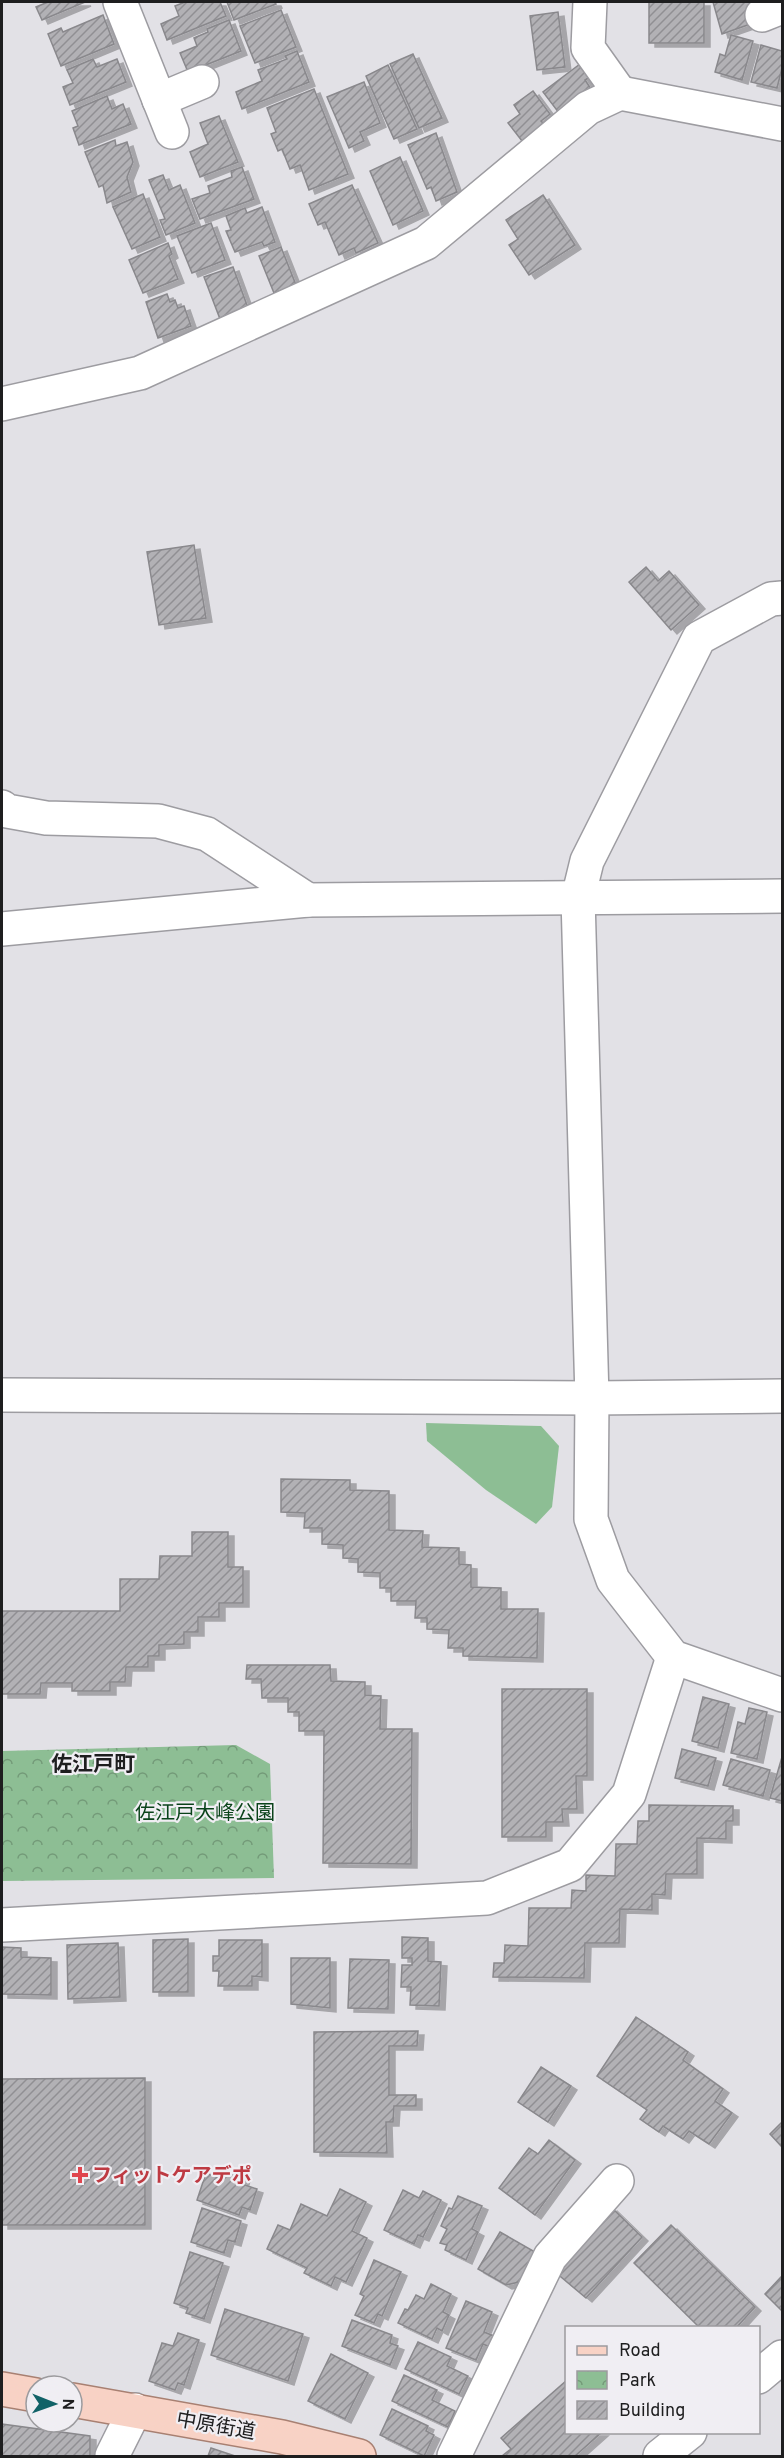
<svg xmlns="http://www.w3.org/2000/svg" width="784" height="2458" font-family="Overpass,'Noto Sans JP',sans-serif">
<defs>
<pattern id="park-crowns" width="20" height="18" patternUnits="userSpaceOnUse" patternTransform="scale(1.5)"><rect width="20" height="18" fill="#8dbe94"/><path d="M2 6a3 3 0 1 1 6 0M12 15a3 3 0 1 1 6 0" fill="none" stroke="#739a78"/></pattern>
<pattern id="building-hatch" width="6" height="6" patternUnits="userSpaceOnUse" patternTransform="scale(1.5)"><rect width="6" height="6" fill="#b2b1b5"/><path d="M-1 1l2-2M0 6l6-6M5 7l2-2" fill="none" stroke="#908f93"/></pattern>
<filter id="shadow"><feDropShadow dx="6" dy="4" stdDeviation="0" flood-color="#0004"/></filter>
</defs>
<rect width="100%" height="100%" fill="#e2e1e6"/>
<path fill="#8dbe94" d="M426,1423l115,3 18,20 -7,61 -16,17 -50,-34 -59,-49z"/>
<path fill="url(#park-crowns)" d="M236,1745l34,19 4,114 -272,3v-130z"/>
<g fill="url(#building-hatch)" stroke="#89888c" stroke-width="1.5" filter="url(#shadow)">
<path d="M48,2h37l-43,18 -6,-13z"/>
<path d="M185,2h35l6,14 -59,24 -6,-16 18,-8 -4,-10z"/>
<path d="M227,2h48l1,2 -42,16z"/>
<rect x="649" y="2" width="55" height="41"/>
<path d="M713,2h39l7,19 -37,13z"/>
<path d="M281,10l15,37 -41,16 -15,-37z"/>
<path d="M558,12l7,55 -28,3 -7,-54z"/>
<path d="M103,15l11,29 -53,22 -13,-32 13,-6 2,4z"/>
<path d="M229,20l12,31 -53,21 -8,-19 17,-7 -3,-8 14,-6 -1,-3z"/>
<path d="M731,35l22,6 -11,39 -27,-8 5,-18 5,2z"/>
<path d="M761,45l21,6v17l-5,20 -26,-6z"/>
<path d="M297,51l12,31 -67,27 -6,-17 26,-11 -4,-11 29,-11 -2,-3z"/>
<path d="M413,54l29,64 -23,10 -29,-64z"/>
<path d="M93,59l4,8 20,-8 9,23 -56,23 -7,-18 10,-4 -6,-13z"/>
<path d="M580,64l10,13 -5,3 6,9 -32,24 -16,-21z"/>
<path d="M388,65l29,64 -23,10 -28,-63z"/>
<path d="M364,82l16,41 -20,9 4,9 -15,7 -22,-51z"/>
<path d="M314,89l34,85 -39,16 -9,-25 -10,4 -8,-20 -4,2 -7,-17 5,-2 -9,-24z"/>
<path d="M533,91l17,23 -9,7 3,3 -22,17 -14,-18 12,-9 -6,-9z"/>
<path d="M107,96l5,13 11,-5 8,20 -52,21 -6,-17 5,-2 -6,-15z"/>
<path d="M219,116l19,46 -38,15 -10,-25 18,-8 -8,-21z"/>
<path d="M436,133l21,59 -21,9 -5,-14 -4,2 -19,-44z"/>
<path d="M115,140l1,6 11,-4 6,20 -6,15 4,15 -24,11 -4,-18 -4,2 -14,-35z"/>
<path d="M400,157l23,54 -30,14 -23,-54z"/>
<path d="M242,167l12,32 -54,20 -8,-20 18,-6 -2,-7 24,-9 -1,-6z"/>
<path d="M163,175l6,15 11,-5 15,38 -29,12 -6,-15 5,-1 -16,-39z"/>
<path d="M352,185l26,58 -22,10 -2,-5 -15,7 -14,-33 -7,3 -9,-21z"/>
<path d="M143,194l17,43 -28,12 -19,-42z"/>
<path d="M543,195l32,50 -46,30 -20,-30 9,-6 -12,-19z"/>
<path d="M262,207l13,35 -11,4 -2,-4 -27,10 -9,-21 5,-1 -5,-14 19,-8 2,5z"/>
<path d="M211,223l14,37 -33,13 -15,-37z"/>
<path d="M168,243l4,11 -3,2 9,23 -35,14 -14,-33z"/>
<path d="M281,247l15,38 -22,8 -15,-37z"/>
<path d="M233,267l15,41 -28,11 -16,-42z"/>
<path d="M167,294l3,8 5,-2 3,8 6,-2 7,20 -33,12 -12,-36z"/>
<path d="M194,545l12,73 -47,7 -12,-73z"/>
<path d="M646,567l12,14 11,-10 30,34 -28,25 -42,-48z"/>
<path d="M281,1479l69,1v10l39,1v39l34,1 -1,16 37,1v16l12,1v22l30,1v21h37l-1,49 -74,-2v-8h-15l1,-18 -22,-1v-11h-12l1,-17h-25v-13h-11v-15l-22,-1v-13l-15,-1v-13l-21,-1v-16h-18l1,-15 -24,-1z"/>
<path d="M192,1532h36v35h15v36h-24v14h-21v15h-14v12l-25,1v11h-11v11h-22l-1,15h-15v9h-38v-8h-31l-1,11h-38v-83h118v-32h39l1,-23h32z"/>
<path d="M247,1665h83l1,16 34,1v13l16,1 -1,33h32l-1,135 -88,-1 1,-132h-25v-19h-11v-14h-26l-1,-19h-15z"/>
<path d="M502,1689h85v87h-11l1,33h-15l1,13h-17v15h-44z"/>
<path d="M703,1697l26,7 -11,44 -26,-7z"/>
<path d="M749,1708l18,4 -10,47 -26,-6 7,-31 7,2z"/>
<path d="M682,1749l34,9 -8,28 -33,-8z"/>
<path d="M782,1757v44l-12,-3z"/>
<path d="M731,1759l39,11 -7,26 -40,-11z"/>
<path d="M649,1805l84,1v15h-7v18l-29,-1v36h-31l-1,21 -13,-1v16l-32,-1 -1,34h-34l-1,35 -91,-1 1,-14h10l1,-18 23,1 1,-38h42l1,-18 14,1v-16l29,1 1,-32h21l1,-23h11z"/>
<path d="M402,1937l26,1v23l13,1 -2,44 -29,-1 1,-18h-10l1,-22h10v-7h-10z"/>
<path d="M188,1939v53h-35v-52z"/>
<path d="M219,1940h43v37l-10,-1v10h-34l1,-15h-6v-15h6z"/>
<path d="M118,1943l2,54 -52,2 -1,-54z"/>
<path d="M2,1947l19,1v9l30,1v37l-49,-1z"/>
<path d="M291,1958h39v50l-39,-4z"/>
<path d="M350,1959l39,1 -1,49 -40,-1z"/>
<path d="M636,2017l52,35 -5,8 40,29 -8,12 17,12 -23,31 -20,-13 -6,8 -20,-13 -4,6 -19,-13 7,-9 -50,-34z"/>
<path d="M418,2031l-1,15h-28v49h27v11h-22l-1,16h-7l1,31 -73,-1v-120z"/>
<path d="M541,2067l30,19 -23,36 -30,-20z"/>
<path d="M145,2078v147h-143v-146z"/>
<path d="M782,2122v25l-12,-13z"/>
<path d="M549,2140l26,20 -40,55 -36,-27 30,-40 9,6z"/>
<path d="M225,2171l19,6 -2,7 15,5 -7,21 -8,-3 -3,8 -42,-15 9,-27 17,6z"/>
<path d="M340,2189l26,13 -14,29 15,7 -21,44 -11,-5 -4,9 -27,-13 3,-5 -40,-19 11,-24 12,5 11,-26 26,12z"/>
<path d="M403,2190l16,8 4,-7 18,9 -18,37 -5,-2 -4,9 -30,-14z"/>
<path d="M458,2196l24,10 -10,23 6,3 -12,28 -21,-10 2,-5 -7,-2 7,-14 -6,-3 8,-18 3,1z"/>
<path d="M611,2207l31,30 -56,61 -31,-26z"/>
<path d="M202,2208l39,13 -6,21 -7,-2 -4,13 -33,-11z"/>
<path d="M671,2225l84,82 -19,21h-36l-66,-65z"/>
<path d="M500,2232l35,20 -16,30 -13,3 -28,-16z"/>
<path d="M190,2252l33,11 -19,56 -18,-6 2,-5 -14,-5z"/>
<path d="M374,2260l27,12 -19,44 -4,-2 -4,9 -19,-8 9,-19 -4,-2z"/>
<path d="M782,2276v35l-17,-17z"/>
<path d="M431,2284l20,10 -8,18 6,3 -7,16 -5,-3 -5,11 -34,-16 7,-14 3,1 8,-15 8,4z"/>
<path d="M466,2301l26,11 -8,20 10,4 -4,11 -7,-3 -7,16 -30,-12z"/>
<path d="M225,2309l78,25 -15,47 -77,-26z"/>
<path d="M352,2320l40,15 -2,8 8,3 -8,19 -48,-19z"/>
<path d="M178,2333l21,7 -15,45 -6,-2 -3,7 -26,-9 13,-38 11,3z"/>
<path d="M418,2342l33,15 -4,9 21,10 -9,18 -54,-25z"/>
<path d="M331,2354l37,19 -23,46 -37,-18z"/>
<path d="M404,2375l33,15 -5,10 23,11 -7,16 -56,-26z"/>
<path d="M566,2381v51h36l-27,24h-73l9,-7 -10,-11z"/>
<path d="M392,2409l36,17 -2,5 8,4 -10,21 -44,-21z"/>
<path d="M2,2424l88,12v20h-88z"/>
<path d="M211,2448l24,8h-27z"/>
</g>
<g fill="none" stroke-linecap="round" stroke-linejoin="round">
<g stroke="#9d9ca1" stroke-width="36">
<g id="minor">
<path d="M120,2l52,130"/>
<path d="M762,15l20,-8"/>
<path d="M620,93l162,31"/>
<path d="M159,100l43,-18"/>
<path d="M2,404l138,-31 286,-130 162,-135 32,-15 -32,-45 2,-46"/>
<path d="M782,598l-11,1 -72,39 -112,223 -9,37 14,500 -1,121 22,61 60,77 109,38"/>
<path d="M2,807l5,4 39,7 112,3 49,13 101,66"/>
<path d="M2,929l306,-29 474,-4"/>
<path d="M2,1395l590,3 190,-2"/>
<path d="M2,1925l485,-27 83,-33 59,-71 44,-137"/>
<path d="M758,2377l24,-20"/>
<path d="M112,2456l23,-46"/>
<path d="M454,2456l96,-199 67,-76"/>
<path d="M660,2456l30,-24"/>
</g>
</g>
<g stroke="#a88072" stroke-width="36">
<g id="major">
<path d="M2,2389l34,6"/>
<path d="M72,2400l210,37 77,19"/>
</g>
</g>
<use href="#minor" stroke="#fff" stroke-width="33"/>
<use href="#major" stroke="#f8d2c5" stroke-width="33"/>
</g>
<path fill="#e0444e" stroke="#f0eef3" stroke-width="2" d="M77 2166h6v6h6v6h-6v6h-6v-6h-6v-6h6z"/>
<g text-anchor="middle" stroke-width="4.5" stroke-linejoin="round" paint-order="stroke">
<g font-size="20" fill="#0a431a" stroke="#f0eef3">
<text x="205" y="1819">佐江戸大峰公園</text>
</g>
<g font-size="20" font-weight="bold" fill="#be3a42" stroke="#f0eef3" text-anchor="start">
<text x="92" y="2182">フィットケアデポ</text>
</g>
<g font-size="20" fill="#1e1e1f" stroke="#f0eef3">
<text transform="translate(216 2425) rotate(10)" y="7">中原街道</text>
</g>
<g font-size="21" font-weight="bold" fill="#1e1e1f" stroke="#f0eef3">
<text x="93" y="1771">佐江戸町</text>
</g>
</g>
<rect width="784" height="2458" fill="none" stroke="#1e1e1f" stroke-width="6"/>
<rect x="565" y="2326" width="195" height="108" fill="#f0eef3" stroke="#9c9b9e" stroke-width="1.5"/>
<rect x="577" y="2346" width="30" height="9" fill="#f8d2c5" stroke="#9c9b9e" stroke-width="1.5"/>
<text x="619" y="2356" font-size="18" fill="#1e1e1f">Road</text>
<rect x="577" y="2371" width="30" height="18" fill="url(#park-crowns)" stroke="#9c9b9e" stroke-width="1.5"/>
<text x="619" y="2386" font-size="18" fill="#1e1e1f">Park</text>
<rect x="577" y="2401" width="30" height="18" fill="url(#building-hatch)" stroke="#9c9b9e" stroke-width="1.5"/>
<text x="619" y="2416" font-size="18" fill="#1e1e1f">Building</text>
<g transform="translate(54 2404) rotate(91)"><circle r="28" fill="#f0eef3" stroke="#9c9b9e" stroke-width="1.5"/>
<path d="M0-4.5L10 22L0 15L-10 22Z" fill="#116267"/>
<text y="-9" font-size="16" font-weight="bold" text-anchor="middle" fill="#1e1e1f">N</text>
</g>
</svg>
